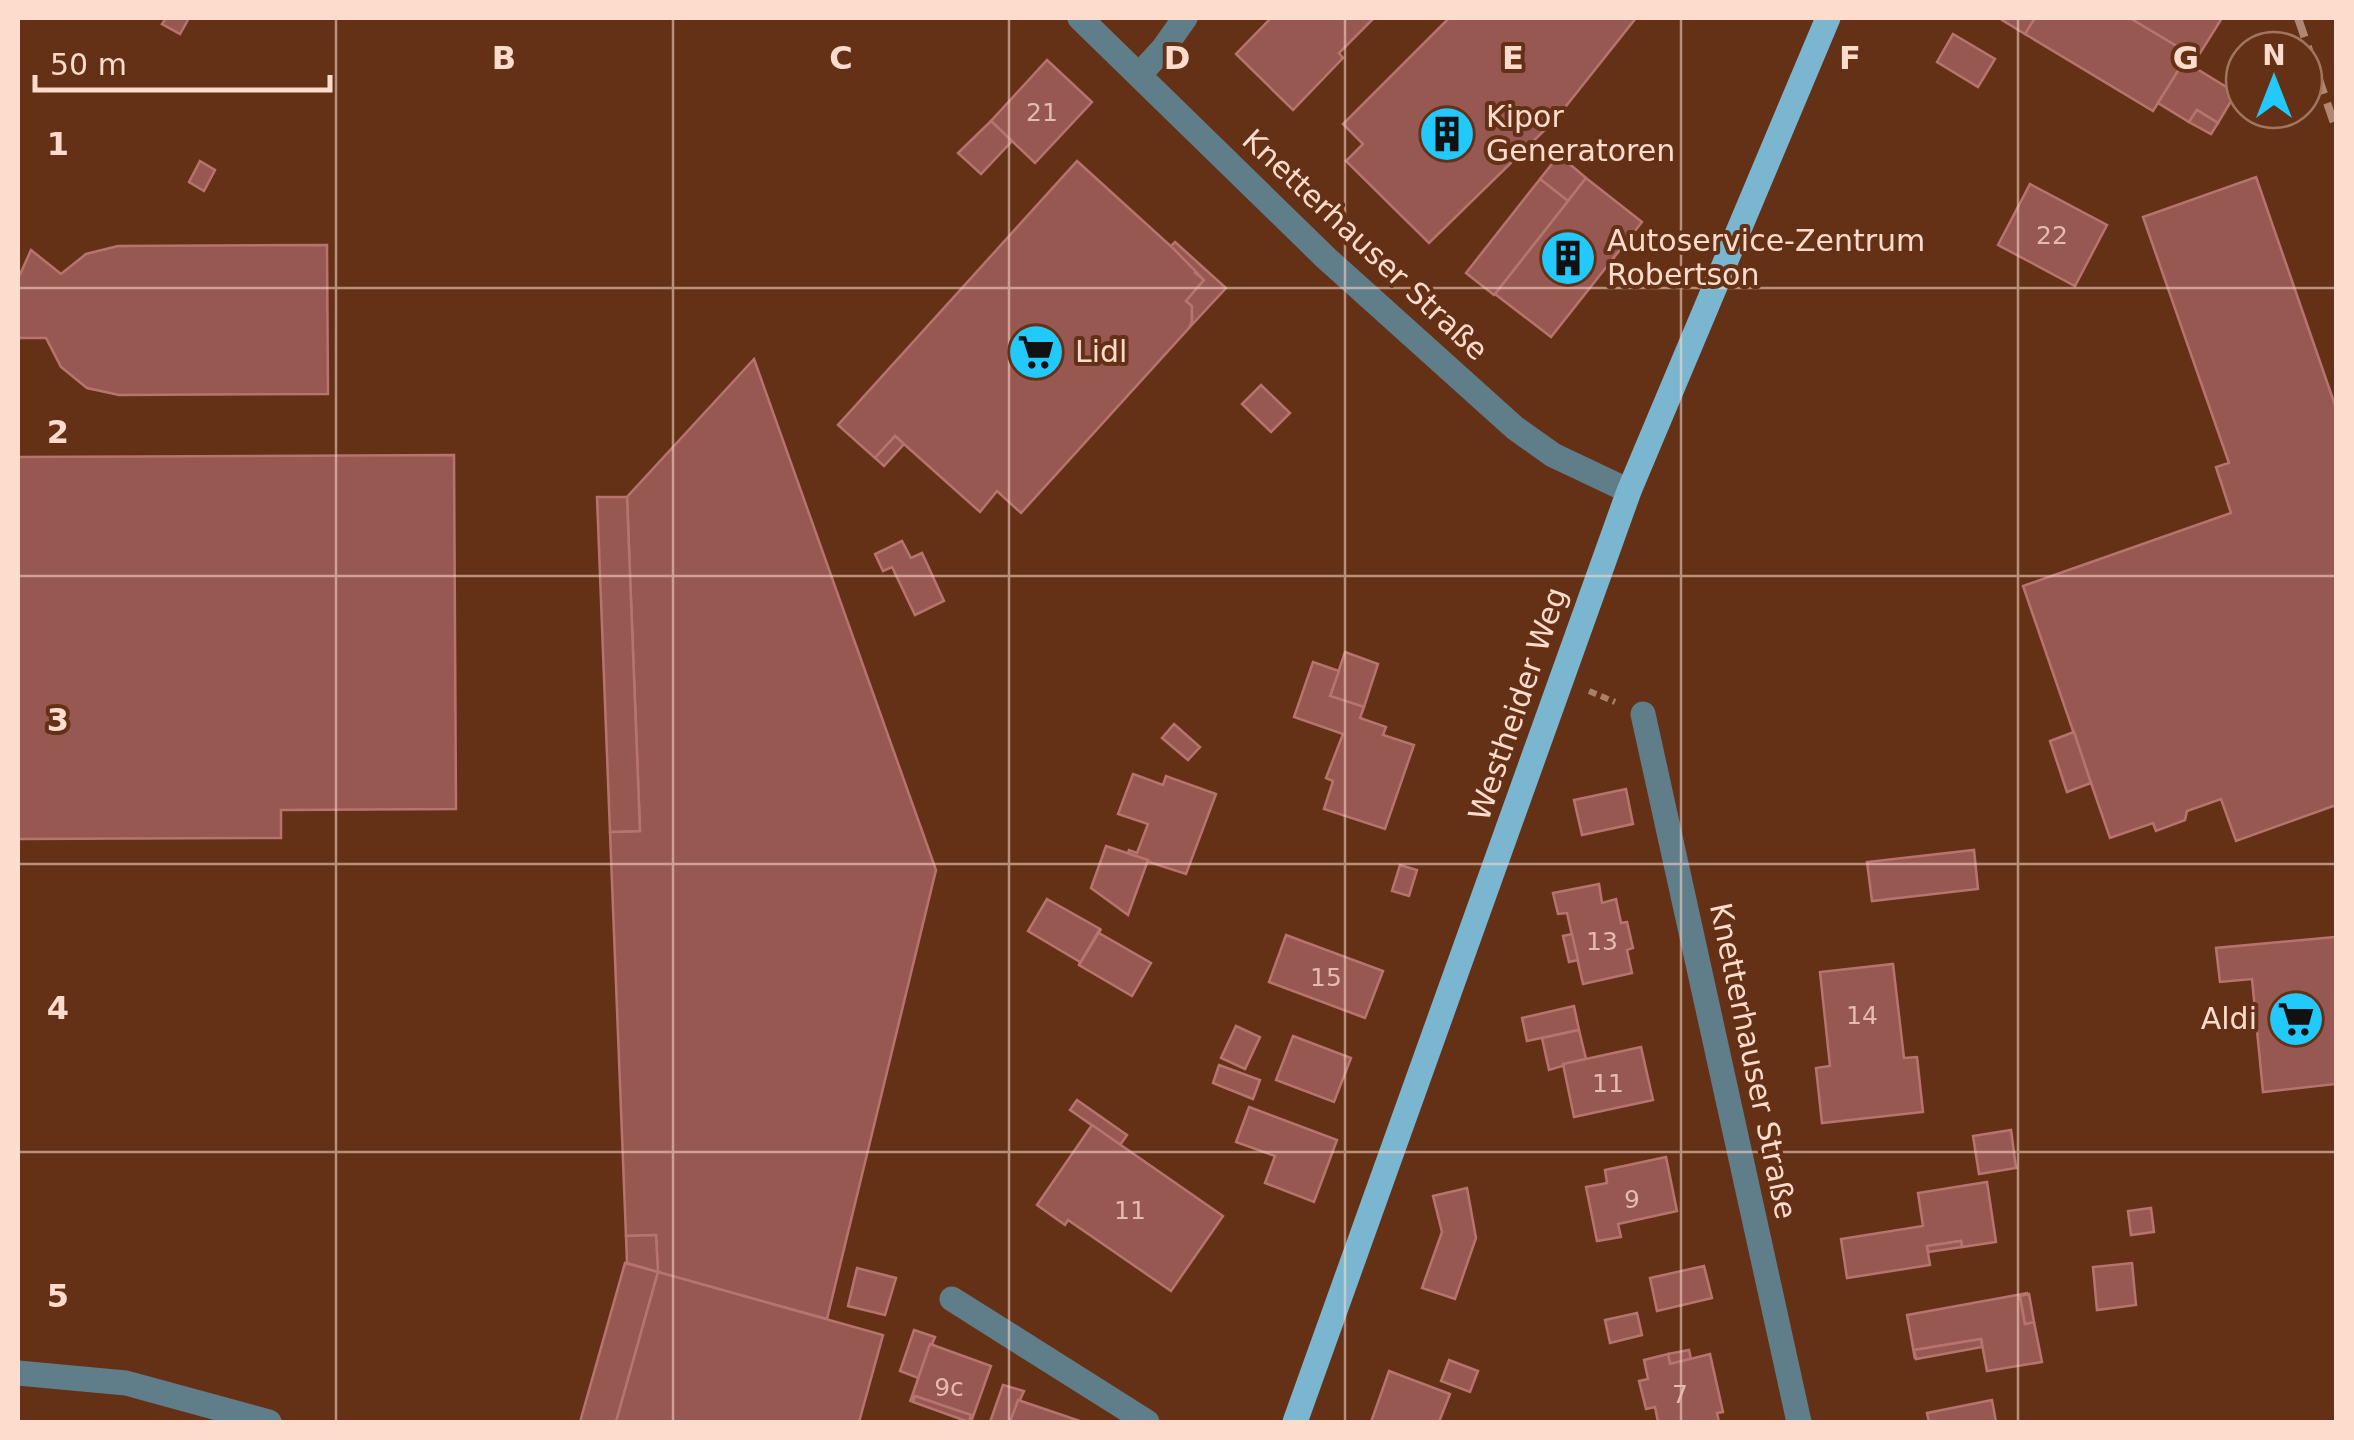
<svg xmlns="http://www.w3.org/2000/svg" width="2354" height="1440" font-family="'DejaVu Sans',sans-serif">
<rect width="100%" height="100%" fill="#653116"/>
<g fill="#975852" stroke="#b7746e" stroke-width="2.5">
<path d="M166,18h23l-9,16 -18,-10z"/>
<path d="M1271,18h103l-35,35 4,5 -50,52 -57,-56z"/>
<path d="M1449,18h187l-81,102 -126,123 -83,-82 17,-17 -20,-20z"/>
<path d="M2003,18h32l-10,16 -23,-14z"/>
<path d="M2035,18h95l59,35 -36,58 -128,-77z"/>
<path d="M2130,18h92l-25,40z"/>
<path d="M1953,34l42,25 -17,28 -41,-25z"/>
<path d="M1047,60l45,42 -57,61 -44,-42z"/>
<path d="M2184,61l52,32 -18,30 -21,-13 -8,12 -31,-19z"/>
<path d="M2197,110l21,13 -7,11 -22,-12z"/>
<path d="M991,121l21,20 -31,33 -23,-21z"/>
<path d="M1559,155l27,23 -18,23 -28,-22z"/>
<path d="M200,161l15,9 -11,21 -15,-9z"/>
<path d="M1077,161l120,109 -2,3 9,7 -18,21 6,5v16l-3,6 -168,185 -24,-22 -17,21 -85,-76 -20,22 -37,-33z"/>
<path d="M2256,177l80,231v397l-100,36 -15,-42 -34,12 -2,9 -29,11 -3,-8 -43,15 -87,-252 208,-73 -15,-46 13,-4 -86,-246z"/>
<path d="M1586,178l56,44 -91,115 -56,-43z"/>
<path d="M1540,179l28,22 -74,94 -28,-22z"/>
<path d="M2030,184l77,41 -32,61 -77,-41z"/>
<path d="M1175,242l51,46 -37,40 3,-6v-16l-6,-5 18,-21 -33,-34z"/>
<path d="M327,245l1,149 -209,1 -32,-7 -26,-21 -15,-29h-28v-59l13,-29 30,24 25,-20 32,-8z"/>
<path d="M754,359l182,511 -109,449 -169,-47 -2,-37 -30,1 -16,-404 30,-1 -13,-334z"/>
<path d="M1261,385l29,28 -19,19 -29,-28z"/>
<path d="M895,436l9,8 -20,22 -9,-8z"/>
<path d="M454,455l2,354 -175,1v28l-263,1v-382z"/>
<path d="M597,497h30l13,334 -30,1z"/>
<path d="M902,541l9,17 11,-5 22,48 -29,14 -23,-48 -9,4 -8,-17z"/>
<path d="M1345,652l33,12 -14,43 -34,-11z"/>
<path d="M1313,662l26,9 -9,25 34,11 -4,11 26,9 -3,8 31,10 -29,84 -61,-20 9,-28 -7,-3 17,-44 -49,-17z"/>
<path d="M1174,724l26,23 -12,13 -26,-22z"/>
<path d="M2074,732l17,51 -24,9 -17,-51z"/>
<path d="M1133,774l30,11 3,-9 50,18 -30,80 -59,-19 2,-5 8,3 11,-29 -30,-10z"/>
<path d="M1626,789l7,35 -51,11 -8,-35z"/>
<path d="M1106,846l42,14 -20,55 -37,-27z"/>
<path d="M1974,850l4,39 -106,12 -5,-39z"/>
<path d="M1400,865l17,5 -8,26 -17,-5z"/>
<path d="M1599,884l3,19 14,-4 5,24 6,-1 6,26 -6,2 5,23 -49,11 -16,-71 -9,1 -5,-21z"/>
<path d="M1047,899l53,30 -21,36 1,-3 -52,-31z"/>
<path d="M1101,929l-2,4 52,30 -19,33 -53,-31z"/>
<path d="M1572,934l6,26 -9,2 -6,-26z"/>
<path d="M1286,935l97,36 -18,47 -96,-36z"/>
<path d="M2335,937h1v147l-73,8 -11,-113 -32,3 -4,-34z"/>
<path d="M1893,964l11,94 13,-1 6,55 -101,11 -6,-55 14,-2 -10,-94z"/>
<path d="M1574,1006l5,24 -52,11 -5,-23z"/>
<path d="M1236,1026l24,11 -15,32 -24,-11z"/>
<path d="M1579,1030l7,29 -37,11 -7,-32z"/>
<path d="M1293,1036l58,22 -17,44 -58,-22z"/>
<path d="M1641,1047l12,53 -79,17 -11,-53z"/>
<path d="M1219,1065l41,15 -7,19 -40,-16z"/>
<path d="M1077,1100l50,35 -7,10 -50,-35z"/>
<path d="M1249,1107l88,33 -23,62 -49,-19 10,-27 -39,-14z"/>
<path d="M1092,1125l131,91 -52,75 -103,-71 -3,5 -28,-20z"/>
<path d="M2011,1130l5,38 -37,6 -6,-38z"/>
<path d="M1666,1157l11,54 -59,13 3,13 -24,4 -11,-54 21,-4 -2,-13z"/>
<path d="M1987,1182l9,60 -34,5 -1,-6 -34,5 3,19 -83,13 -6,-39 82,-13 -5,-33z"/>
<path d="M1467,1188l9,50 -21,61 -33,-11 20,-56 -9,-36z"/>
<path d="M2151,1208l3,24 -23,3 -3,-24z"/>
<path d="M656,1235l2,37 -31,-9 -1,-27z"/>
<path d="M1961,1241l1,6 -34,5 -1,-6z"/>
<path d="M625,1263l33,9 -42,150h-36z"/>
<path d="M2132,1263l4,42 -39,5 -4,-43z"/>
<path d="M1704,1266l8,32 -55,13 -7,-33z"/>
<path d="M857,1268l39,10 -11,37 -37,-9z"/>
<path d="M658,1272l225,63 -24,87h-243z"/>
<path d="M2028,1293l-8,3 5,28 9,-2 8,40 -55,9 -6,-32 -67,11 1,9 -8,-44z"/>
<path d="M2029,1294l5,28 -9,2 -5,-28z"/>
<path d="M1637,1313l5,22 -32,8 -5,-23z"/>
<path d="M914,1330l21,7 -17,41 -18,-7z"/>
<path d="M1981,1339l1,8 -66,12 -2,-9z"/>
<path d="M930,1344l61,22 -20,56v-7l-56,-19 -5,6z"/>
<path d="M1689,1350l2,9 -21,5 -2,-10z"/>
<path d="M1668,1354l2,10 40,-10 13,58 -6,1 2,9h-61l-3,-15 -9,2 -7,-28 9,-2 -4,-19z"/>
<path d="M1449,1360l29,11 -8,21 -29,-11z"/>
<path d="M1389,1371l61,23 -11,28h-68z"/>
<path d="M1003,1385l21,6 -14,31h-20z"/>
<path d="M915,1396l56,19 -2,7 -56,-20z"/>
<path d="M1018,1400l62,21 -1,1h-69z"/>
<path d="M1992,1400l4,22h-67l-2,-9z"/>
</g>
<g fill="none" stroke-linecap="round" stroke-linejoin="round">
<path stroke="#ab806a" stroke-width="6" stroke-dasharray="8 5" stroke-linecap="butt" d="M1589,691l26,11"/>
<g stroke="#607d8a" stroke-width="25">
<path d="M1080,18l246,240 189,170 38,27 76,36"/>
<path d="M1139,75l24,-26 22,-31"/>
<path d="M1643,714l156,708"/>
<path d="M952,1299l195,123"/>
<path d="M18,1373l108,10 143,39"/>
</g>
<path stroke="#7ab6d0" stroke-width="25" d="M1295,1422l334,-931 199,-473"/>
<path stroke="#b18772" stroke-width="8" stroke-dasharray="20 10" stroke-linecap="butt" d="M2298,18l38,111"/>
</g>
<path fill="none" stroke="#fddccd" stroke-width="2.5" stroke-opacity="0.55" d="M336,18v1404M673,18v1404M1009,18v1404M1345,18v1404M1681,18v1404M2018,18v1404M18,288h2318M18,576h2318M18,864h2318M18,1152h2318"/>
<defs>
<g id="building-disc" transform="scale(2.875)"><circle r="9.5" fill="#21c9fd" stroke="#653116"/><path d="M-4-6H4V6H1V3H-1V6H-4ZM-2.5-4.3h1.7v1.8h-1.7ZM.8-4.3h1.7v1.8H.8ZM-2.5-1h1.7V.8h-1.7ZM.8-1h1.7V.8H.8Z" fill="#111"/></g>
<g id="supermarket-disc" transform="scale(2.875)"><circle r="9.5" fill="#21c9fd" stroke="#653116"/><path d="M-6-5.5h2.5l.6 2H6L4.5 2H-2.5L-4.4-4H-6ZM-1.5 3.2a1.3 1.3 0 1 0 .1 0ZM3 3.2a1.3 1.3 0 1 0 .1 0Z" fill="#111"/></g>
</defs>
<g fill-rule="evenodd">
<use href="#building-disc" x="1447" y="134"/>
<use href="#building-disc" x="1568" y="258"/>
<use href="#supermarket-disc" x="1036" y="352"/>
<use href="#supermarket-disc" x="2296" y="1019"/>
</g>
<g text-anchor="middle" stroke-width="8" stroke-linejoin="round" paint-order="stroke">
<g font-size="25" fill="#e4bbae">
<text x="1042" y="121">21</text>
<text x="2052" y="244">22</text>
<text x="1602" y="950">13</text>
<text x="1326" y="986">15</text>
<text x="1862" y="1024">14</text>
<text x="1608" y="1092">11</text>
<text x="1632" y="1208">9</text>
<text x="1130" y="1219">11</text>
<text x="949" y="1396">9c</text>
<text x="1680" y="1403">7</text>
</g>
<g font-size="30" fill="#fddccd" stroke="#653116" text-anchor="start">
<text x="1486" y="127">Kipor<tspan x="1486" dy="34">Generatoren</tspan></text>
<text x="1607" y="251">Autoservice-Zentrum<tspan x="1607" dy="34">Robertson</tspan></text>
<text x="1075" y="362">Lidl</text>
<text x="2257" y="1029" text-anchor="end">Aldi</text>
</g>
<g font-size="30" fill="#fddccd" stroke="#653116">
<text transform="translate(1365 245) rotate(43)" y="10">Knetterhauser Straße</text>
<text transform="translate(1518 704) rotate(-71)" y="10">Westheider Weg</text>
<text transform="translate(1753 1061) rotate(78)" y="10">Knetterhauser Straße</text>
</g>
</g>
<g font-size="32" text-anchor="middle" font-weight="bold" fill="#fddccd" stroke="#653116" stroke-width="8" stroke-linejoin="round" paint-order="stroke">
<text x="504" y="69">B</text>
<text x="841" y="69">C</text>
<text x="1177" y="69">D</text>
<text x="1513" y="69">E</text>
<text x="1850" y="69">F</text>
<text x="2186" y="69">G</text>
<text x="58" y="155">1</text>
<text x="58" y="443">2</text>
<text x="58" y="731">3</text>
<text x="58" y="1019">4</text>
<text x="58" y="1307">5</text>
</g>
<rect width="2354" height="1440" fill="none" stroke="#fddccd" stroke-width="40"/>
<g transform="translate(2274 80)"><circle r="48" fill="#653116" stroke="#a2755f" stroke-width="2.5"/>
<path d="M0-8L18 38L0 25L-18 38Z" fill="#21c9fd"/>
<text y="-15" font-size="28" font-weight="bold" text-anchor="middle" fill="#fddccd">N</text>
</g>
<path d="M35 75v15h295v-15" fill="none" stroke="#fddccd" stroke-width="5"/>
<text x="50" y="75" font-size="30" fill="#fddccd" stroke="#653116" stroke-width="8" paint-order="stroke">50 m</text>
</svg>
